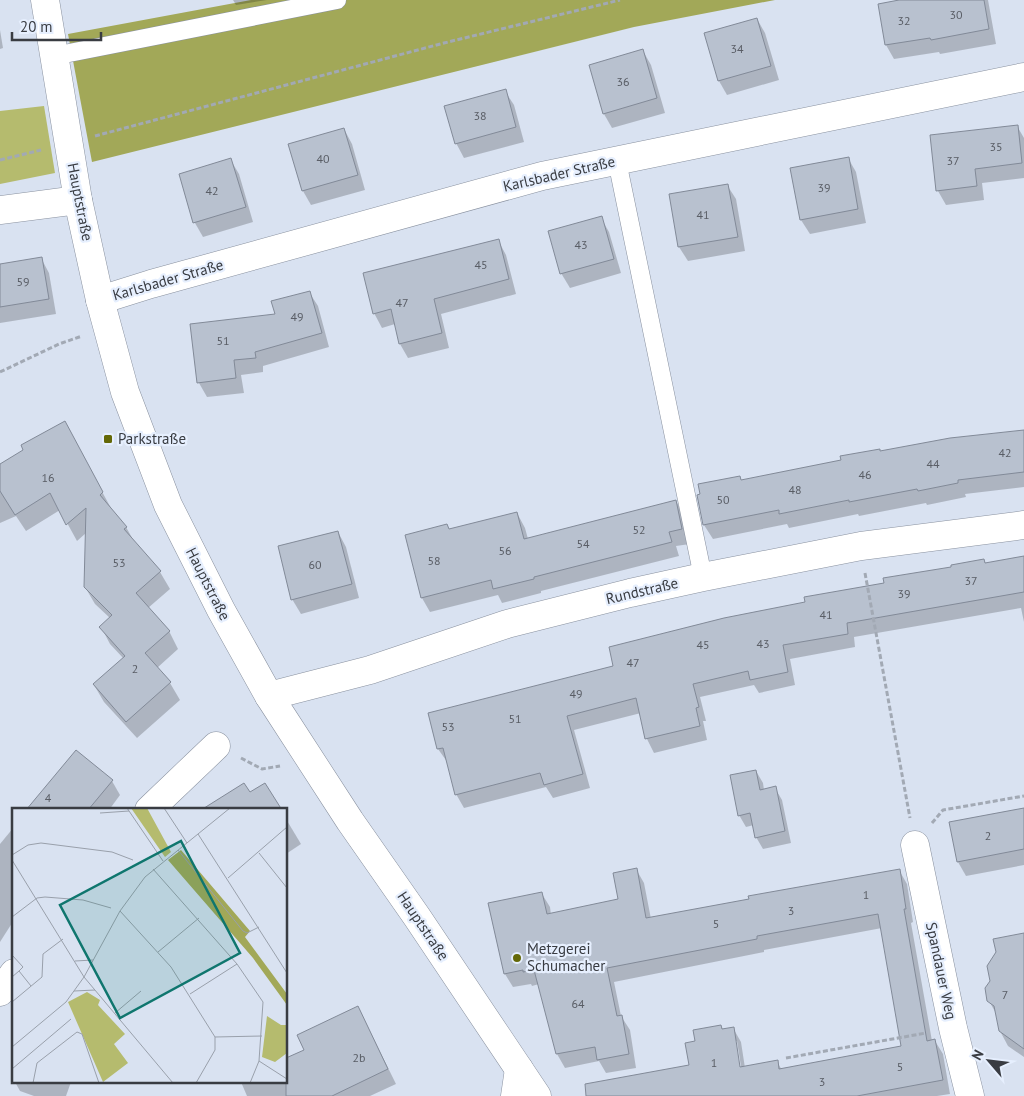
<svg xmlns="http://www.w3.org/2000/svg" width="1024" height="1096" font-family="'PT Sans',sans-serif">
<rect width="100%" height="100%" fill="#d9e2f1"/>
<path fill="#b5bb6e" d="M44,106l11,67 -55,11v-73z"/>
<path fill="#a2a858" d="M251,0h524l-141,27 -542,135 -24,-128z"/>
<g fill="#0003" fill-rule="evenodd">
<path d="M233,0h34l-31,5z"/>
<path d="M897,0h91l8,44 -56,10 -1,-2 -45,7 -8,-14 -7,-40 18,-3z"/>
<path d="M757,19l8,14 14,47 -52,15 -8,-14z"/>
<path d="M0,30l3,18 -3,1z"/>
<path d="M643,51l8,14 14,48 -53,15 -8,-14z"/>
<path d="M505,91l9,14 10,37 -60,16 -8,-15z"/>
<path d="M1017,126l7,12v40l-42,5 2,17 -38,5 -8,-14z"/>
<path d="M344,129l8,15 13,46 -54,15 -8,-14 -13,-46z"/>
<path d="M848,158l8,14 10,51 -56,11 -9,-14 -9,-51z"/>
<path d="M230,159l9,15 14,48 -50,15 -8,-14 -15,-48z"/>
<path d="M727,185l9,14 9,52 -57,10 -9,-14 -9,-52z"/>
<path d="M601,218l8,14 12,41 -51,15 -9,-15z"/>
<path d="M498,240l8,15 10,39 -75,20 8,34 -41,10 -8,-14 -5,-20 -13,4 -8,-15z"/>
<path d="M41,258l8,15 7,41 -56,9v-58z"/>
<path d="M309,292l9,14 11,41 -66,19v6l-22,3 3,18 -37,4 -8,-14 77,-68z"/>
<path d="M1024,431v56l-59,7 1,3 -39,8 -1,-2 -67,13 -1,-2 -69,14 -2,-4 -74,15 -9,-14 37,-44 139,-29z"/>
<path d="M74,440l38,70 14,17 10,18 24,27 10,17 -22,19 21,23 9,18 -21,19 13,15 10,17 -43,38 -33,-36 -10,-17 30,-26 -14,-15 -9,-17 9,-9 -15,-14 -10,-17 1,-54 -9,8 -17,-31 -34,21 -10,-15 -16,7v-58z"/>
<path d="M676,501l8,15 6,28 -14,2 3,10 -138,35v2l-39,10 -4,-8 -68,17 -8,-14 -16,-62 43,-6 68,-17 8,15 3,11z"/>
<path d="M338,532l8,15 13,51 -58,16 -9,-15z"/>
<path d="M1024,557v65l-3,-14 -167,29 1,10 -65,12 5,26 -36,8 -5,-8 -54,12 6,24h-3l4,19 -53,13 -7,-14 -6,-26 -67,17 16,58 -37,10 -7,-11 -82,21 -8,-14 -8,-31 -10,-14 -8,-35 185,-47 271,-82 98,-24 2,3z"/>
<path d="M756,771l7,12 1,7 11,-2 7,12 9,43 -28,6 -7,-12 -2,-12 -8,2 -7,-12z"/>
<path d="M112,781l8,14 -11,15h-81z"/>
<path d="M1024,810v55l-58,11 -8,-14 -7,-39z"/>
<path d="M286,819l15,25 -15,10z"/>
<path d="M14,827v93l-14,22v-98z"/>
<path d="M636,869l8,14 7,36 248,-49 8,14 6,38 -2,1 21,118h3l8,13 7,40 -13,2h-309l62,-30 7,-24 24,-16 2,4 10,-2 8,14 4,26 32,-6 5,8 120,-23 -20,-119 -118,22v2l-150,30 7,34 9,14 6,38 -30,5 -7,-12 -34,7 -8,-14 -18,-70 -7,2 -1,-2 -18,3 -8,-13 -15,-70 52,-10 8,13 1,8 68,-15zM735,1041h2l5,32 -2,1z"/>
<path d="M1024,935v122l-16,-11 -8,-15 -3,-16 -8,-14z"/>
<path d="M358,1007l38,77 -26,12h-123l-6,-14h45l19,-32z"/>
<path d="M15,1082h56l-5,14h-32l-14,-5z"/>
</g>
<g fill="#b8c1cf" stroke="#828a98">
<path d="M899,0h85l5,29 -58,11 -1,-2 -45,7 -7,-41z"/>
<path d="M757,18l14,48 -53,15 -14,-48z"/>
<path d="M643,49l14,49 -54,16 -14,-49z"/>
<path d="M506,89l10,38 -61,17 -11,-38z"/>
<path d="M1018,125l4,38 -47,6 2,17 -41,5 -6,-56z"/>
<path d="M344,128l14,47 -56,16 -14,-47z"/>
<path d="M849,157l9,52 -58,11 -10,-52z"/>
<path d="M231,158l15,49 -53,16 -14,-49z"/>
<path d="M728,184l10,53 -60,10 -9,-53z"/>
<path d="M602,216l12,43 -54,15 -12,-43z"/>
<path d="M499,239l10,40 -75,20 8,34 -43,11 -8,-35 -18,5 -10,-41z"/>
<path d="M42,257l7,42 -49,8v-43z"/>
<path d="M310,291l12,42 -67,19 1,6 -22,2 2,18 -39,5 -7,-59 85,-10 -4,-13z"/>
<path d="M65,421l38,71 -3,3 27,32 -3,2 37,42 -25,22 34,38 -25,22 26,29 -45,40 -33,-38 32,-28 -26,-29 13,-12 -28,-28 2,-79 -20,17 -16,-32 -35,22 -15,-24v-27l23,-14 -2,-5z"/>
<path d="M1024,430v42l-66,8v3l-40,8 -1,-2 -68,13v-2l-70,14v-4l-76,15 -6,-30 3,-1 -2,-10 42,-8 1,4 100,-20 -1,-4 40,-7v2l70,-13z"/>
<path d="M676,500l6,29 -13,3 3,10 -138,35v2l-41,10 -2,-9 -70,18 -16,-63 42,-11 2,5 68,-17 7,27z"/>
<path d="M338,531l14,53 -61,16 -13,-54z"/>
<path d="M1024,556v36l-177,31 1,11 -65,11 5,27 -38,8 -2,-9 -55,13 6,23 -3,1 4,18 -55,13 -9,-41 -69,18 16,58 -39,11 -4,-12 -85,22 -12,-47 -6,1 -9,-36 185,-47 -4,-19 115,-29 81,-16 -1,-5 80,-14 -1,-5 68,-11v-2l33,-6 1,4z"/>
<path d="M76,750l37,30 -25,30h-62z"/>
<path d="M756,770l4,20 16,-4 9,45 -30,7 -5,-25 -12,3 -8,-41z"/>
<path d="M244,783l6,9 15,-9 17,27h-81z"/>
<path d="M1024,808v41l-67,13 -8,-40z"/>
<path d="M637,868l9,50 103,-19 -1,-3 152,-27 6,40h-2l23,132 8,-2 8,41 -86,16h-271l-1,-12 104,-19 -4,-22 10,-2 -2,-11 28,-5 1,4 12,-2 6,40 38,-7 1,9 122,-23 -23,-132 -121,22v3l-150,29 10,48 5,-1 7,39 -32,6 -2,-13 -39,7 -22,-84 -11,2v-2l-19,4 -16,-71 54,-11 5,22 71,-15 -5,-26z"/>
<path d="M1024,933v116l-25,-18 -5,-25 -7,-5 -2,-13 5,-7 -3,-15 9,-14 -3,-13z"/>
<path d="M358,1006l30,63 -56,27h-46v-38l18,-8 -7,-15z"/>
</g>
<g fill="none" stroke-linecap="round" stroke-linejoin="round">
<g stroke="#89919f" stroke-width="19">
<g id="lane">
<path d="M54,56l283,-56"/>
<path d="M617,161l86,416"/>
</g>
</g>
<g stroke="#89919f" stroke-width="29">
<g id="street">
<path d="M0,210l78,-10"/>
<path d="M100,300l51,-16 391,-108 482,-99"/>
<path d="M269,696l101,-26 137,-46 123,-31 73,-16 158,-31 163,-21"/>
<path d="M149,810l67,-64"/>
<path d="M915,845l38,183 17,68"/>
<path d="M0,992l14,-19"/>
<path d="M515,1096l4,-27"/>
</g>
</g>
<g stroke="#89919f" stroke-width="29">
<path id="secondary" d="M45,0l33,200 22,100 25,92 43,113 53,105 48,86 81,125 67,96 120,179"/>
</g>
<g stroke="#a2a9b4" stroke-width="3" stroke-dasharray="5 2.5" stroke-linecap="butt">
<path d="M95,136l349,-93 176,-43"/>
<path d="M0,160l41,-10"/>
<path d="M0,372l59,-28 23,-8"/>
<path d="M865,573l45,245"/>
<path d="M241,758l21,11 18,-3"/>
<path d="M932,823l11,-13 81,-14"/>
<path d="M786,1058l140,-25"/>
</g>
<use href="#lane" stroke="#fff" stroke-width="18"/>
<use href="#street" stroke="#fff" stroke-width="28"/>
<use href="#secondary" stroke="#fff" stroke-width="28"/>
</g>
<g fill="#646807" stroke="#e6effe" stroke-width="2">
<rect x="103" y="434" width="10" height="10" rx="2.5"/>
<circle cx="517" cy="958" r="5"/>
</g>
<g text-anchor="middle" stroke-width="4.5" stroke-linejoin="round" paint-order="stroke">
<g font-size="12" fill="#595d65">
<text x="956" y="19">30</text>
<text x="904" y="25">32</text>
<text x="737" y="53">34</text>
<text x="623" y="86">36</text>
<text x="480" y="120">38</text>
<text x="996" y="151">35</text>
<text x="323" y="163">40</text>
<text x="953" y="165">37</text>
<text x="824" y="192">39</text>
<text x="212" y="195">42</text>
<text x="703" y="219">41</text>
<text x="581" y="249">43</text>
<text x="481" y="269">45</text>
<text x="23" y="286">59</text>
<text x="402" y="307">47</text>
<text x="297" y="321">49</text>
<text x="223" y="345">51</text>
<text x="1005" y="457">42</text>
<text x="933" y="468">44</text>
<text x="865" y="479">46</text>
<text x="48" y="482">16</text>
<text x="795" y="494">48</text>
<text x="723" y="504">50</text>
<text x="639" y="534">52</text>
<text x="583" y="548">54</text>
<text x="505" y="555">56</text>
<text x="434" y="565">58</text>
<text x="119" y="567">53</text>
<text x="315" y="569">60</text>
<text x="971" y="585">37</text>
<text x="904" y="598">39</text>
<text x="826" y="619">41</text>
<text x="763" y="648">43</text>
<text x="703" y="649">45</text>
<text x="633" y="667">47</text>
<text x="135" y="673">2</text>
<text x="576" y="698">49</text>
<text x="515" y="723">51</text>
<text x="448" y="731">53</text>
<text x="48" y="802">4</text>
<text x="988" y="840">2</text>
<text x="866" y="899">1</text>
<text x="791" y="915">3</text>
<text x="716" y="928">5</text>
<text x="1005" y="999">7</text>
<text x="578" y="1008">64</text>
<text x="359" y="1062">2b</text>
<text x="714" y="1067">1</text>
<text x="900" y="1071">5</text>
<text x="822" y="1086">3</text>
</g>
<g font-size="15" fill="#393c42" stroke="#e6effe">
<text transform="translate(559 174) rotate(-13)" y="5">Karlsbader Straße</text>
<text transform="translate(80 202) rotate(79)" y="5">Hauptstraße</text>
<text transform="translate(168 280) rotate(-16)" y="5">Karlsbader Straße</text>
<text transform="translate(208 584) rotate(63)" y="5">Hauptstraße</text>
<text transform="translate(642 591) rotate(-13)" y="5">Rundstraße</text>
<text transform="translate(423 926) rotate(56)" y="5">Hauptstraße</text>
<text transform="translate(941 971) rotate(78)" y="5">Spandauer Weg</text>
</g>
<g font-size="15" fill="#393c42" stroke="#e6effe" text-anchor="start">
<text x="118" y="444">Parkstraße</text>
<text x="527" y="954">Metzgerei<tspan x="527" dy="17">Schumacher</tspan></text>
</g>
</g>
<g transform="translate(12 808)">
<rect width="275" height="275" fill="#d9e2f1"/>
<path d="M119,0h16l24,44 -6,5zM75,184l13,8 -2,5 27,29 -11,10 14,19 -25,19 -35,-80zM255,208l14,9h6v28l-12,9 -13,-5z" fill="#b5bb6e"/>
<path d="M169,42l69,81 -5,6 42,57v11l-34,-47 -85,-98z" fill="#a2a858"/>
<path fill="none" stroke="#99a0ab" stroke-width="1" d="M115,0l36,53M152,0l23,35M88,5l29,-2M186,26l89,139M166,42l65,81 4,2 12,-6M247,45l28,35M0,47l16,-10 13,-2 71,9 21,8M0,52l72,117 89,106M141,61l84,95 26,38 -4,59 -9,22M216,70l59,-51M108,103l51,56 44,70v13l-19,33M0,109l25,-19 8,-1 38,3 28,8M146,144l41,-34M0,147l11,12 -4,4M63,153l18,-1M0,169l7,-6 12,15M62,183l21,-1M178,186l47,-30M0,194l30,-25 1,-23 20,-15M103,205l26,-22M203,229l47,-1M0,239l54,-45 18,-25 36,-66 25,-34 85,-69M247,253l28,18M0,261l59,-50M21,275l4,-20 40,-31 5,2 17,49"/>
<path fill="#0f766e" fill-opacity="0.15" stroke="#0f766e" stroke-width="2.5" d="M169,33l59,112 -120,65 -60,-113z"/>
<rect width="275" height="275" fill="none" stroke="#393c42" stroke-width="2.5"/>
</g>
<g transform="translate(989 1061) rotate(298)" stroke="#e6effe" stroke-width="4" paint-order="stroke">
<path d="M0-4L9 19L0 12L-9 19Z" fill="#393c42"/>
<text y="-8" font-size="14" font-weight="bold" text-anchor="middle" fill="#393c42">N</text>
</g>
<path d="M12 32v8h89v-8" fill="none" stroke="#393c42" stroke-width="2.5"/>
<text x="20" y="32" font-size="15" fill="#393c42" stroke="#e6effe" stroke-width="4" paint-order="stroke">20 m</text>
</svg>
